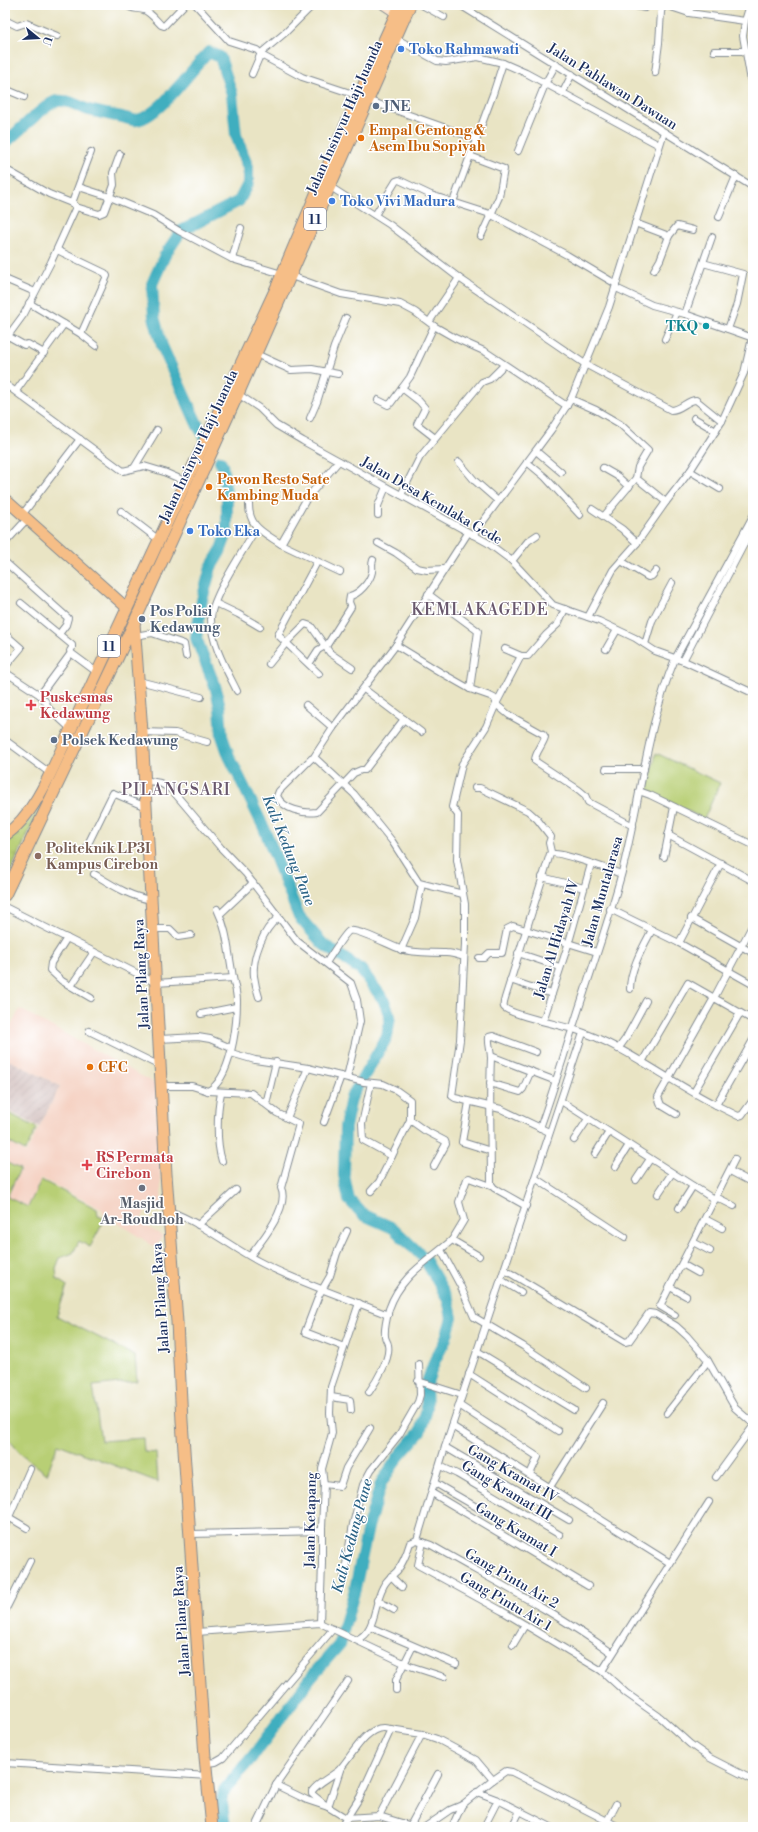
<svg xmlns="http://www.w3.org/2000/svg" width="758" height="1832" font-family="'Libre Bodoni',serif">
<defs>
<pattern id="industrial-furrows" width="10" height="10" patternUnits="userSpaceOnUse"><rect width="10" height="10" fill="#d1bfbd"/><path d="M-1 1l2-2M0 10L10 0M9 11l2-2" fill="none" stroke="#b3a4a5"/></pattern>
<pattern id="park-tufts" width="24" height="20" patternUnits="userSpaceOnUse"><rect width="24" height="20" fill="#b8cf74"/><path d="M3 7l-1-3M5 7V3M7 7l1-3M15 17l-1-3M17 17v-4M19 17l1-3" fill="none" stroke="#9eb267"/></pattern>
</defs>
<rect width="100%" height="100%" fill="#fff"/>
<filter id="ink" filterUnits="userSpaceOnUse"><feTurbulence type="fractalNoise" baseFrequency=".025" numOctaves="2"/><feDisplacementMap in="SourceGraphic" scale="8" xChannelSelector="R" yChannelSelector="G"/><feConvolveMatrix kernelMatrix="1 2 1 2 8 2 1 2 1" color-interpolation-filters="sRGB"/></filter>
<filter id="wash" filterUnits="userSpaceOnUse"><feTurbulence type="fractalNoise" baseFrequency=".012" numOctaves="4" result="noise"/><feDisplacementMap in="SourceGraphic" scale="16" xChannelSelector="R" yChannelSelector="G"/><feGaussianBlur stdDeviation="0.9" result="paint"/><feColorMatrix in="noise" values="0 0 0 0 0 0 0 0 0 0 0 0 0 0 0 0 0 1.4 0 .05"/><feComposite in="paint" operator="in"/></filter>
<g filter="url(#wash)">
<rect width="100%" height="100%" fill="#e9e4c4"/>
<path fill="#f5d2c3" d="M20,1009l136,75 6,123 -12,-6 -10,21 23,14 -8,11 -53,-34 1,-3 -62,-32 -13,28 -20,-9 13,-28 -16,-8v-20l21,12 34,-67 -55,-28v-21z"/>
<path fill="url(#industrial-furrows)" d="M5,1058l55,28 -21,41 -34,-18z"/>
<g fill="#b8cf74" stroke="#6a7f69">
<path d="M656,753l64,30 -16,36 -56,-28z"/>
<path d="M5,1111l32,17 -12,23 -20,-11z"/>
<path d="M5,1162l15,7 -13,28 21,10 13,-27 56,29 1,7 7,3 -15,28 -11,-6 -6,12 -13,5 -4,10 1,11 10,7 -10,30 78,40 2,25 -44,5 8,55 42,-3 1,14 12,1 2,29 -100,-38 -11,30 -27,-21 -15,-18z"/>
</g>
<path fill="url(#park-tufts)" stroke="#6a7f69" d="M46,795l-41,88v-40l25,-23z"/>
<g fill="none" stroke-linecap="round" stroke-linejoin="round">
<g stroke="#41aebf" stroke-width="12">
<path d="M5,143c11,-9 41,-40 52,-42 11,-2 23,6 32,9 11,3 22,5 33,7 4,1 11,4 15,3 23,-4 54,-51 72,-68l11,5 12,37 4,41 12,33v16l-9,17 -58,30 -16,24 -13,29 2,33 8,29 36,80 13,20"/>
<path d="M220,461l2,3 5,35v34l-7,19 -9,15 -9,33 -6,38 20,51 4,19 2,28 7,20 35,72 35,89 24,27 38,26 22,29 7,17 -3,21 -36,61 -6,29 -1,48 5,25 15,15 29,13 31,30 24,41 4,19 -7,23 -10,19 -9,25 1,24 -7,23 -21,24 -18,27 -13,44 -13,62 -16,56 -28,32 -58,79 -29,34 -2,13 3,24"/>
</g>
</g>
</g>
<g filter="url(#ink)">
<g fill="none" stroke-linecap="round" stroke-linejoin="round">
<g stroke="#828a91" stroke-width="8">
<g id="street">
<path d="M126,5c6,5 11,3 18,5 7,3 12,10 17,15l3,1 20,-21"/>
<path d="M196,5l33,36 28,9 6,6 39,21 57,19"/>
<path d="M422,5l22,12"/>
<path d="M460,5l293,182"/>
<path d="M632,5l13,3"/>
<path d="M665,5l24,8 56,8"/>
<path d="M750,5l-5,16 -2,15 10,56"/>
<path d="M689,13l2,-8"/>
<path d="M5,20l12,6 9,-3 31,13"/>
<path d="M395,38l42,23 9,1 32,-5 25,6 23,10 133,72"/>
<path d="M714,51h32"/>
<path d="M655,73l4,-30 2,-31 2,-7"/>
<path d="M252,74l9,-21 25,-21 27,-27"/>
<path d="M5,89l19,8"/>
<path d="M563,92l9,-18"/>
<path d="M367,100l110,39"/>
<path d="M518,151l28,-69 10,-18"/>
<path d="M470,156l34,13 -5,28 -18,39"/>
<path d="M5,169l44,25 25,10 2,3 -25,55 -27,52 -19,26"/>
<path d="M329,186l61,39 69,53 126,86 86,46c10,0 16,-10 25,-10l26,21"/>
<path d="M79,187l31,10 43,18 26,16 53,28 50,15"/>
<path d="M453,202l40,-108 10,-31"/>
<path d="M72,203l19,-51"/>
<path d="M76,207l23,7 5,-2 10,-27 -1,-12 7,-19"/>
<path d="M375,215l21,-34 3,-1 32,15 59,19 77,41 49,29"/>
<path d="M719,217l17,-41"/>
<path d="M635,223l34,13 8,-10 16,4"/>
<path d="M57,250l48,23 2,3 -26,58"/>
<path d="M232,259l9,-31"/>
<path d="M703,263l40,11 -6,30 -9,25"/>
<path d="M654,270l6,-10 9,-24"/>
<path d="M291,276l50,18 59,10 15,8 19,14 21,12 31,14 81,54"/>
<path d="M5,279l30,13"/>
<path d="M616,288l36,17 33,9 68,24"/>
<path d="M29,303l52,31 15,12"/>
<path d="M685,314l27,-77"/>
<path d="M429,322l30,-44"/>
<path d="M8,336l16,9 4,-1 16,9"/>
<path d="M665,339l12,-27"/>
<path d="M256,354l35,16 21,-1 26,5"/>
<path d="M5,384l118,87 21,-5 20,6 23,10"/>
<path d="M402,388l17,13 6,7 -8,16 18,14"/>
<path d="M16,391l48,-67"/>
<path d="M238,394l21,14 17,17 27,16 185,102 24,18 41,44 46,16 36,17 20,13 28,10 70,-134"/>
<path d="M571,399l25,11 24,14 28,26 -10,17 -2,11 -32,38"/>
<path d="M378,400l10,5 3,-2 19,-26 24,-51"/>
<path d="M310,418l7,-16 17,-55 12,-29"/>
<path d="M694,418l22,13"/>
<path d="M536,451l25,21"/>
<path d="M339,461l-32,37 -26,46 59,28"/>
<path d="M459,462l16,19 23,20"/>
<path d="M527,462l18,15 35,38"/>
<path d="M134,468l23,-38"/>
<path d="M603,468l14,8 12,11"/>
<path d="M690,471l30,18"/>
<path d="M636,478l30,24"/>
<path d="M401,495l19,-38 62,-75 8,-3 14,-14"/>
<path d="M249,502c-1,25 14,30 32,42"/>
<path d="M592,509l30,20 15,14"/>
<path d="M121,511l38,29"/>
<path d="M22,515l58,-76"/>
<path d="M378,515v-9l8,-19"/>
<path d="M473,535l78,-105 20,-31 38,-92 55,-175"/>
<path d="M5,543l22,-24"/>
<path d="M378,543l18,10 21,15 10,2 17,-1"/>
<path d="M512,561l16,-20 9,-6"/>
<path d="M621,561l27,16 4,-1 4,-5"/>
<path d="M5,562l63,56 -2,7 -7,9"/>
<path d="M317,562l-39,73 41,39"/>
<path d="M428,594l50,37 -8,58"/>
<path d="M21,603l51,42v3l-2,3 1,2 27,20"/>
<path d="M215,603l23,11 22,13"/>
<path d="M588,617l25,-47 24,-27 29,-41 24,-31 32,-50 22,-48 8,-35"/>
<path d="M5,634l16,14 -16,19"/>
<path d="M135,636l17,-3 32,11 2,12"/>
<path d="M645,644l7,-23 20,-38"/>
<path d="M396,645l44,27 30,17 20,7 4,2 4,8 11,9 34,19 2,3c-2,8 -11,17 -10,24l44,29 6,5 3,7 45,24"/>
<path d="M505,649l16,7h7l18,-21 12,-11 7,-15"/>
<path d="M606,649l11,-19"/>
<path d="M521,656l-25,48 -10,23 -24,37 -10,43 6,8 -1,45 8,44v40l-5,96 -8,56 3,2 46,11 48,23"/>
<path d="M684,661l69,32"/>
<path d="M269,664l17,-21 19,-19 6,2 19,27 22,15"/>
<path d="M309,664l9,-14 9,-5 24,-38 -2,-5 1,-6c9,-2 20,-14 22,-24 1,-4 -1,-7 1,-12"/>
<path d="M5,672l35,23 6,7 2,6 23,21"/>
<path d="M139,681l62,16"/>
<path d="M364,689l57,43"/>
<path d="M237,691c-11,-22 -26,-48 -26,-72 0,-22 34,-70 45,-91"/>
<path d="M40,695l31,-42"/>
<path d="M306,705l27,23"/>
<path d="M142,732l33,1 32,9"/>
<path d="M5,740l45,33"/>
<path d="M311,759l-32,32 -2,5c6,13 26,18 40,16l37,-39 7,-3h4l39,-51"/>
<path d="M606,769h38"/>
<path d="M144,780l16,3 12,7 49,58 25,26 51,67 54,42 6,17 3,21 -13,56"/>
<path d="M475,788h5l48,23 9,8 14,18 -2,6 2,9"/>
<path d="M639,791l11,4 103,50"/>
<path d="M668,835l85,46"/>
<path d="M87,846l26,-53 33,14"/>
<path d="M664,857l10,-50"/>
<path d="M94,874c18,11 36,23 58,26"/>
<path d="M621,874c-10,-4 -65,-24 -71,-20l-45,144c-1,3 -2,6 -1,9 4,7 59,19 69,22 52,16 95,52 143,76l37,-65"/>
<path d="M542,877l42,11"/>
<path d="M463,894l-44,-11 -27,-42 -38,-47 -40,-37 19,-29 63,-83 72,-112"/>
<path d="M5,907l151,76 77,-5"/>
<path d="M610,909l69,34 73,41"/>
<path d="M220,914l33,-31"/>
<path d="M691,918l62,35"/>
<path d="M153,929h17l8,8 13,-2"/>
<path d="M67,938l-16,25 -1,7 12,11 29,17"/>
<path d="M679,943l42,-80"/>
<path d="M401,950l14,-32 7,-34"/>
<path d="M518,953l42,14"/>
<path d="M479,958h5l5,-5h13l5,-24 6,-3 84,26"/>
<path d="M326,963c4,-6 19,-30 23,-32 8,-3 42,15 51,18 15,5 31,3 46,4 6,0 12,2 18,4"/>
<path d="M510,980l42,14"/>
<path d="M71,986l23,-34"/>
<path d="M630,989c0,-20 13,-42 22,-59"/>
<path d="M259,997c-2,-6 -4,-13 -5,-21 -2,-18 9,-47 24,-58"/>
<path d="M201,1014l35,-7"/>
<path d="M543,1021l26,-79 22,-78"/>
<path d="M89,1031l71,35"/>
<path d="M159,1039l39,-2 12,2 21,9"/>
<path d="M618,1049l8,-11 20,-37"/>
<path d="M231,1053l24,7 53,8 56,14 19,2 13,6 14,10v20l14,10 21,11 1,3 -12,22"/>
<path d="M491,1056l65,25"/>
<path d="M642,1062l46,-79 65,37"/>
<path d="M371,1083l-9,41 1,16 29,16"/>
<path d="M490,1083l30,9 3,-3 8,-18"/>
<path d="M162,1086h30l16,5 43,2 26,20 22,11 -18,64c9,19 -20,54 -31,68"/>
<path d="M208,1091c23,-12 29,-65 29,-90 0,-10 -4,-20 -5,-30 -4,-22 -5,-42 -15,-62"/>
<path d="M694,1092l46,-79"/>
<path d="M221,1093c-4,19 -5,49 1,68"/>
<path d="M561,1101l154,99"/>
<path d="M469,1102l-7,40 29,9"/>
<path d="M266,1104l10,-42"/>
<path d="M716,1105l22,11 4,-1 11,-15"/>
<path d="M676,1114l-15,-9 -3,-8 56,-99 39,-74"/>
<path d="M287,1118l21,-50"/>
<path d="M324,1122l17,-46"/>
<path d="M540,1128c16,-45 29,-90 44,-135 13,-40 27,-80 38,-121 18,-70 25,-147 53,-213l78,-143"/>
<path d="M574,1140l14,-21"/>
<path d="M595,1154l14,-22"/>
<path d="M615,1167l14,-22"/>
<path d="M730,1171l17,9"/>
<path d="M535,1178l90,59"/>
<path d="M636,1180l14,-21"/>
<path d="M371,1191l8,-9 31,-62"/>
<path d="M658,1194l14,-21"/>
<path d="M716,1197l18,9"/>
<path d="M526,1206l-32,-18 -3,-4c0,-42 -2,-84 0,-126 0,-7 -3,-14 -2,-21l4,-1 43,16"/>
<path d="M679,1208l14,-22"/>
<path d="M169,1211c33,12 59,34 89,50 41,22 87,36 130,54"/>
<path d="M705,1219l17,9"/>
<path d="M198,1225l38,-35"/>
<path d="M452,1240l12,-20 -5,-18 8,-23 2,-1 22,8"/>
<path d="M693,1242l17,9"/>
<path d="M441,1250l19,35 14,32 49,29 63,42"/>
<path d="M682,1264l16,9"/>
<path d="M505,1270l120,72 4,-1 20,-28 7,1 20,12 11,10 20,23 28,49 15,13 3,-3"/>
<path d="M501,1280l20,12"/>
<path d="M670,1287l16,9"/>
<path d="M675,1315l-15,-9 75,-147"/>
<path d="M344,1347l-39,-15 14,-37 11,-19 7,-23 10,-22"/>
<path d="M477,1351l97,59"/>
<path d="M469,1374l89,57"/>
<path d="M418,1381l44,14"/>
<path d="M369,1392c7,-10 22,-34 19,-47 0,-3 -3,-5 -3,-9 -1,-8 2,-19 4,-27 12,-34 38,-47 63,-69l27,16"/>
<path d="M331,1397l19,3 1,10"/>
<path d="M459,1405l79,52 -8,17"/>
<path d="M667,1413l41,-52"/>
<path d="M452,1426l218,137"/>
<path d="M445,1447l124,73"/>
<path d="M440,1466l17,8 103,61"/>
<path d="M716,1477l35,-48"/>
<path d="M435,1483l57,33"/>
<path d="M324,1484l16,2 6,-18 24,-40"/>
<path d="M550,1487l53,-84"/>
<path d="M432,1493l156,93"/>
<path d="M5,1515l22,13"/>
<path d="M5,1526l25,-57"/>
<path d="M190,1534l132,-3"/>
<path d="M417,1540l28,-93 138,-414"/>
<path d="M423,1542l-5,23 84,46 100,60 24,22 34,24 30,27 20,14 43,22"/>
<path d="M344,1576l9,-52 10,-39 8,-15 28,-35 19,-33 2,-7 -1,-31"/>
<path d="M391,1576l11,11"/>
<path d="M377,1600l17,10"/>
<path d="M5,1611l25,-50"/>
<path d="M320,1623l2,-60v-35l2,-44 -2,-15 10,-36 -2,-20 1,-26 28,-84"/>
<path d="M370,1627l86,37"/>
<path d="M197,1632l123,-9 90,43 34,11"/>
<path d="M356,1640c21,-9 17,-35 27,-53 3,-7 9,-11 14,-16 7,-9 10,-18 13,-28l7,-3 14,5c61,35 124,67 181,108"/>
<path d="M513,1645l12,-20"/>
<path d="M602,1671l107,-169"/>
<path d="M396,1690v-10l17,-34"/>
<path d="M5,1763l203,13"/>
<path d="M206,1763l10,-1 7,-4 110,-129"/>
<path d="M340,1770l-12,37 -21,-7 -31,-15 72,-104"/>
<path d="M477,1792l21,8 53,27"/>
<path d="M379,1816l43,-82"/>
<path d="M410,1826l28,-52"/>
<path d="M256,1827l20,-42"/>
<path d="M341,1827l19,-30 31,-68"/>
<path d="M415,1827l-36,-11 -33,2 -18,-11 -16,-13v-3c7,-9 19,-14 27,-21 12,-12 26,-43 45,-42l38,6 15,5 39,21 17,20 13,-9 6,1 107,55"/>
<path d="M425,1827l25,-17 12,-5 31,-25"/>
<path d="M452,1827l10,-22"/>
<path d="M484,1827l14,-27"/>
<path d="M512,1827l8,-16"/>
<path d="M604,1827l12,-23"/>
</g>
</g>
<g stroke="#828a91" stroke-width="11">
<path id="secondary" d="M384,5l12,8"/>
</g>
<g stroke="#828a91" stroke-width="12">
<path id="primary" d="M5,499l122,109"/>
</g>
<g stroke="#828a91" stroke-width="13">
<g id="highway">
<path d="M134,623l8,109 24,442 11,148 5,99 23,336 7,70"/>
<path d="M5,835c31,-20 50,-73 66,-106l207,-445 60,-142 62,-137"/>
<path d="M5,895l129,-272 104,-229 172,-389"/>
</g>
</g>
<use href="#street" stroke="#fff" stroke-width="6"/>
<use href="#secondary" stroke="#fbe5cf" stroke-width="9"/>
<use href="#primary" stroke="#f6be87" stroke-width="10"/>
<use href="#highway" stroke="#f6be87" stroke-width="11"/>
</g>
</g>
<g fill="#3f7fe0" stroke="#fff" stroke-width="1.5">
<circle cx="401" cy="49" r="4"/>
<circle cx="332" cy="201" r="4"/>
<circle cx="190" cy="531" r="4"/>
</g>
<g fill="#5c6f8a" stroke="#fff" stroke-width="1.5">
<circle cx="376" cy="106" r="4"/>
<circle cx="142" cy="619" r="4"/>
<circle cx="54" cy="740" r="4"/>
</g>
<g fill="#e8710a" stroke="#fff" stroke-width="1.5">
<circle cx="361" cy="138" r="4"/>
<circle cx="209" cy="487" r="4"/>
<circle cx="90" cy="1067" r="4"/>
</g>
<circle fill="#0f9aa8" stroke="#fff" stroke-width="1.5" cx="706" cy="326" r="4"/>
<g fill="#e0444e" stroke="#fff" stroke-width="1.5">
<path d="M29 699h4v4h4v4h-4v4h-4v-4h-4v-4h4z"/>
<path d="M85 1159h4v4h4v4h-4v4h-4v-4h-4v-4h4z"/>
</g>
<circle fill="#8d6e63" stroke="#fff" stroke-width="1.5" cx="38" cy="856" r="4"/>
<circle fill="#6b7280" stroke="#fff" stroke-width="1.5" cx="142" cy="1188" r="4"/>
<g text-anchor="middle" stroke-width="3" stroke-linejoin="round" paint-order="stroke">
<g fill="#fff" stroke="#5f6d8e" stroke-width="1">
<rect x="304" y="208" width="22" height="22" rx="3"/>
<rect x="98" y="635" width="22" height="22" rx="3"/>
</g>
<g font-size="13" font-weight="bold" fill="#1b2f5e">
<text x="315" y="224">11</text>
<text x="109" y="651">11</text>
</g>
<g font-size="14" font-weight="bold" fill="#366cbe" stroke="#fff" text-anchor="start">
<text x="409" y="54">Toko Rahmawati</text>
<text x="340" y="206">Toko Vivi Madura</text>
<text x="198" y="536">Toko Eka</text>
</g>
<g font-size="14" fill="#1b2f5e" stroke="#fff">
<text transform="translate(613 86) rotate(32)" y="5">Jalan Pahlawan Dawuan</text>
<text transform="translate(344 117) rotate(-66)" y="5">Jalan Insinyur Haji Juanda</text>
<text transform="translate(198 446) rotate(-65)" y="5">Jalan Insinyur Haji Juanda</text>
<text transform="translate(432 500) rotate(30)" y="5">Jalan Desa Kemlaka Gede</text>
<text transform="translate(602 891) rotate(-74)" y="5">Jalan Muntalarasa</text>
<text transform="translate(556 939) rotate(-73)" y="5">Jalan Al Hidayah IV</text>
<text transform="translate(141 974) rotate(-93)" y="5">Jalan Pilang Raya</text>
<text transform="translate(160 1298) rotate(-94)" y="5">Jalan Pilang Raya</text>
<text transform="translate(513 1473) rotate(30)" y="5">Gang Kramat IV</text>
<text transform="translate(507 1490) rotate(31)" y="5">Gang Kramat III</text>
<text transform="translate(310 1520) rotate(-89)" y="5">Jalan Ketapang</text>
<text transform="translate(516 1529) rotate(31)" y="5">Gang Kramat I</text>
<text transform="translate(512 1578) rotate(30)" y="5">Gang Pintu Air 2</text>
<text transform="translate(506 1601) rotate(30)" y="5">Gang Pintu Air 1</text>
<text transform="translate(181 1621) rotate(-94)" y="5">Jalan Pilang Raya</text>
</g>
<g font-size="14" font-weight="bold" fill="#4e5e75" stroke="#fff" text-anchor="start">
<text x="384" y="111">JNE</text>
<text x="150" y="616">Pos Polisi<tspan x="150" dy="16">Kedawung</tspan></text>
<text x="62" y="745">Polsek Kedawung</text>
</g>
<g font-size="14" font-weight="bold" fill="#c56008" stroke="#fff" text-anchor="start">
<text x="369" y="135">Empal Gentong &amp;<tspan x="369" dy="16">Asem Ibu Sopiyah</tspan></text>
<text x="217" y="484">Pawon Resto Sate<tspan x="217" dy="16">Kambing Muda</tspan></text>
<text x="98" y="1072">CFC</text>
</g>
<g font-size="14" font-weight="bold" fill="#0d838f" stroke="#fff" text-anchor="end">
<text x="698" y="331">TKQ</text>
</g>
<g font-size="14" font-weight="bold" fill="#be3a42" stroke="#fff" text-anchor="start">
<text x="40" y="702">Puskesmas<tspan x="40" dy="16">Kedawung</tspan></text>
<text x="96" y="1162">RS Permata<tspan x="96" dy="16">Cirebon</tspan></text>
</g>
<g font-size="14" font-weight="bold" fill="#785e54" stroke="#fff" text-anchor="start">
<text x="46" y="853">Politeknik LP3I<tspan x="46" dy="16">Kampus Cirebon</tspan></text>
</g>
<g font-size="14" font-weight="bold" fill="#5b616d" stroke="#fff">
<text x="142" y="1208">Masjid<tspan x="142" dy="16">Ar-Roudhoh</tspan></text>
</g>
<g font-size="15" font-style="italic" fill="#2a6285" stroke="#fff">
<text transform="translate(289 850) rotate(68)" y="5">Kali Kedung Pane</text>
<text transform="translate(352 1536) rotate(-75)" y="5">Kali Kedung Pane</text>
</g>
<g font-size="16" letter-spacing="1" fill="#69586d" stroke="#fff">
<text x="480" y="615">KEMLAKAGEDE</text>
<text x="176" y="795">PILANGSARI</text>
</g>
</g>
<rect width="758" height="1832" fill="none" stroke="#fff" stroke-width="20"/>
<g transform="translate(38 38) rotate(108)" stroke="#ffffff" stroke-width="3" paint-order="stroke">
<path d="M0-3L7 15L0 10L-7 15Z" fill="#1b2f5e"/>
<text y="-6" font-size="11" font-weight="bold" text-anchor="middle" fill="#1b2f5e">U</text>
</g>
</svg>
